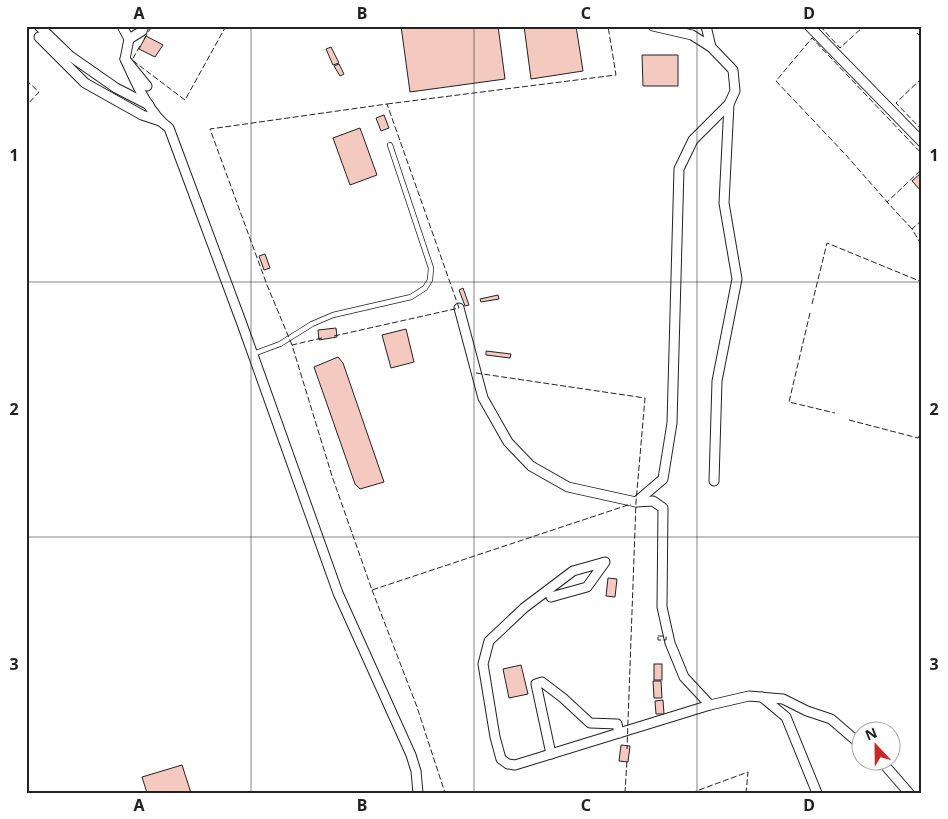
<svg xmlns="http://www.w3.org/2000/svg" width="948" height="819" font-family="'Noto Sans',sans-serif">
<rect width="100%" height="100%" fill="#fff"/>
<g fill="#f3c9c0" stroke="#222">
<path d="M401,26h97l7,53 -95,13z"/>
<path d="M524,26h52l7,45 -52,8z"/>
<path d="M146,36l17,9 -8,12 -16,-8z"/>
<path d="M331,47l8,16 -6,2 -7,-16z"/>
<path d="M642,55h36v31h-35z"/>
<path d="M339,64l5,10 -4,2 -6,-10z"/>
<path d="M384,115l5,13 -8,3 -5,-13z"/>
<path d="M360,128l17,47 -27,10 -17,-47z"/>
<path d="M922,172v20l-10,-11z"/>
<path d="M265,254l5,14 -6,2 -5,-14z"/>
<path d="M463,288l6,17 -4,1 -6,-16z"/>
<path d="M498,295l1,4 -18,3 -1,-3z"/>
<path d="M336,328l1,9 -18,3 -1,-10z"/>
<path d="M406,329l8,33 -23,6 -9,-33z"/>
<path d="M486,351l25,3 -1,4 -24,-3z"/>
<path d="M338,357l5,6 41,119 -24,7 -5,-5 -41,-117z"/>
<path d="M608,578l9,1 -2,18 -9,-1z"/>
<rect x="654" y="664" width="8" height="16"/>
<path d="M521,665l7,29 -19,4 -6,-29z"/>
<path d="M653,681h8l1,17h-8z"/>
<path d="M663,700l1,14h-8l-1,-13z"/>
<path d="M621,745l9,1 -2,16 -9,-1z"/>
<path d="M182,765l9,28h-44l-5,-16z"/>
</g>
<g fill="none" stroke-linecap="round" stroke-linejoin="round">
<g stroke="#222" stroke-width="6">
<path id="service" d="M253,354l27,-10 32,-20 21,-9 78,-18 14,-9 5,-8 1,-12 -41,-123"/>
</g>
<g stroke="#222" stroke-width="11">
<g id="minor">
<path d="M39,26l31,30 46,32 33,17"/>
<path d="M122,26l7,13 -4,20 22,27"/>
<path d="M653,26l39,9 19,12"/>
<path d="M809,26l113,116"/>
<path d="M39,37l46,46 57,32 18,6"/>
<path d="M129,39l13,-8 2,-5"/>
<path d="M125,59c10,22 24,55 44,69l73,196 96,269 73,162 5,16 2,22"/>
<path d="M459,308l24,90 25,44 23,24 37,21 68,15 17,-1 10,7 -1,99 8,36 14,34 26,28"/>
<path d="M714,481l3,-100 20,-102 -13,-76 5,-99"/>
<path d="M636,502l27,-23 9,-56 7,-254 14,-29 36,-36 6,-13 -2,-21 -22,-23 -5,-21"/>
<path d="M551,597l36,-10 18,-25 -32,9 -49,37 -35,33 -6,23 12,73 6,22 7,5 7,1 195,-60 39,-9 34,3 24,12 24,8 29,25"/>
<path d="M762,697l24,20 31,76"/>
<path d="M551,754l-15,-70 6,-2 21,16 27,25 27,1 2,9"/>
<path d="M882,762l27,31"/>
</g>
</g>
<use href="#service" stroke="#fff" stroke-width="4.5"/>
<use href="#minor" stroke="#fff" stroke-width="9"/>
<g stroke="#222" stroke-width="1" stroke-dasharray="6 2.5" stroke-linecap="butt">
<path d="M820,26l20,22 24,-22"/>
<path d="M917,33l5,5"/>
<path d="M144,39l8,-13"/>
<path d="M140,46l-8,14 53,40 41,-74"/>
<path d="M922,78l-26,25 26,27"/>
<path d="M26,80l13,12 -13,14"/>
<path d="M387,104l229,-29 -8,-49"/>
<path d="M889,204l-44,-50 -69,-73 36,-43 110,116"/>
<path d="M922,220l-10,9 10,17"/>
<path d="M912,229l-25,-27 35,-33"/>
<path d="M812,304l15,-61 95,39"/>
<path d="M810,313l-21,89 46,11"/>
<path d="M334,336l125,-28"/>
<path d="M322,338l-30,7 40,131 40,114 259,-86"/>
<path d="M292,345l-25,-60 -57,-156 177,-25 72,204"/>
<path d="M476,373l169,25 -9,104 -9,247"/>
<path d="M849,420l69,18 4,-7"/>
<path d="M372,590l45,117 28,86"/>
<rect x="658" y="636" width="8" height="4"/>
<path d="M625,793l2,-34"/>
<path d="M691,793l57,-21 -2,21"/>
</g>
</g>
<path fill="none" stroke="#222" stroke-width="1" stroke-opacity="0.55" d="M251,26v767M474,26v767M697,26v767M26,282h896M26,537h896"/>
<rect width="948" height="819" fill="none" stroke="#ffffff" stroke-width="55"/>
<g transform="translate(876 746) rotate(338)"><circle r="24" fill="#ffffff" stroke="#a7a7a7"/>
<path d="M0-4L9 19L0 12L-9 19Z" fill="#c62828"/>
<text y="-8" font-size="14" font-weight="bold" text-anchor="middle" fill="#222222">N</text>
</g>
<rect x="28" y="28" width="892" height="764" fill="none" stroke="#222" stroke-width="2"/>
<g font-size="16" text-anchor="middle" font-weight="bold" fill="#222">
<text x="139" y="19">A</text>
<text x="362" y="19">B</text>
<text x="586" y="19">C</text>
<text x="809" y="19">D</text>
<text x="14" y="161">1</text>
<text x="934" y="161">1</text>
<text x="14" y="415">2</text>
<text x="934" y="415">2</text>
<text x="14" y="670">3</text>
<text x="934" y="670">3</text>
<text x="139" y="811">A</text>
<text x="362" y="811">B</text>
<text x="586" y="811">C</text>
<text x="809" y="811">D</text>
</g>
</svg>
